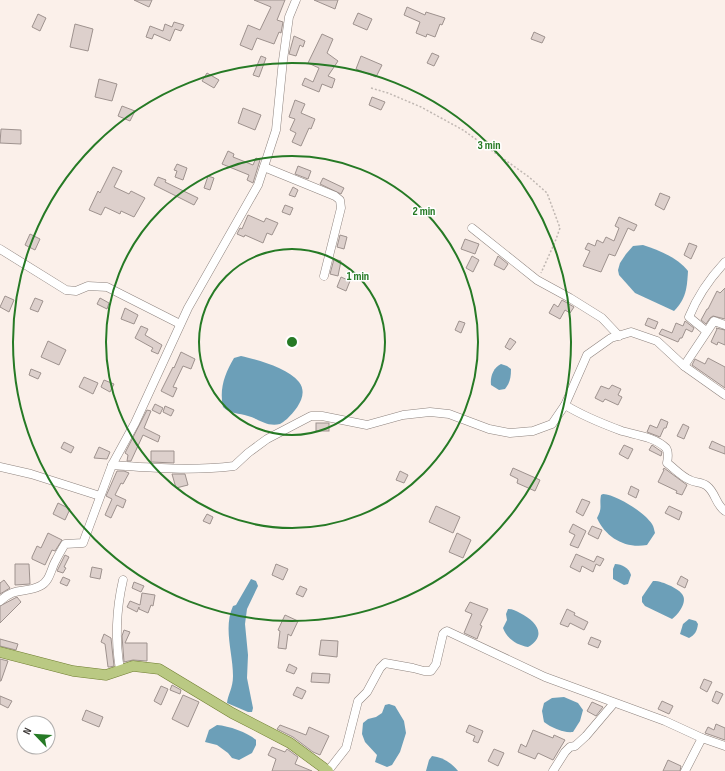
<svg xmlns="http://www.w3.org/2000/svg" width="725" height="771" font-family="'Sofia Sans Condensed',sans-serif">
<rect width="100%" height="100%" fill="#fbf0ea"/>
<g fill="#6c9fb8">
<path d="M643,245c16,5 35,13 45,26 -1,17 -2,28 -14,40l-39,-18 -16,-18 -1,-5 2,-7 6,-9 7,-8z"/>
<path d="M241,356c17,4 47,12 58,26 10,13 -3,28 -12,37 -3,2 -5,4 -7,5 -13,3 -21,-5 -32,-8 -9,-3 -18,-2 -25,-9 -4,-18 2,-34 11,-49z"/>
<path d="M501,364l6,2 4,3c0,8 -1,14 -6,20l-6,1 -8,-5c-1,-8 2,-17 10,-21z"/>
<path d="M603,494c14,1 41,18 49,30 2,3 2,6 3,9l-8,12c-21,4 -41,-7 -50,-27 6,-11 2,-12 4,-23z"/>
<path d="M615,564c7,0 14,4 16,11l-3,9 -4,1 -11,-6v-10z"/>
<path d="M251,579l5,2 2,5 -11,23 -2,15 3,31 -1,23 6,30 -1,4h-4l-21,-9c1,-9 6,-15 6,-27 0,-23 -10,-48 0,-70l3,-1z"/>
<path d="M653,581c7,0 11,2 18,5 3,2 8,4 11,8 6,7 -3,20 -10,25l-27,-13 -3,-4v-5z"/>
<path d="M508,609c5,0 8,2 12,4 16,8 28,22 8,34 -11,-2 -21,-8 -25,-19l4,-8 -1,-6z"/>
<path d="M689,619l7,2 2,3c-1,7 -3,11 -9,14l-9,-4 3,-10z"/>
<path d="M564,697l14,6 5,7 -3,11 -7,11c-10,1 -21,-4 -29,-10l-2,-11 2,-8 8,-5z"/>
<path d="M389,704l6,2 9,15 2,12 -6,19 -8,13 -5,2 -12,-5 2,-7 -12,-13 -3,-8 1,-11 5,-4 8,-2 6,-4 3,-8z"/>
<path d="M217,725c12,1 30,7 39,15v5l-4,8 -13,7 -7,-2 -4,-5 -11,-8 -12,-3 4,-12z"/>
<path d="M432,756c10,1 20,7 26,15h-32l3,-11z"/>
</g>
<g fill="#ddd0cc" stroke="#9e928e">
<path d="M134,0h18l-3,7z"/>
<path d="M254,0h31l-8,20 6,2 -2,11 -2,-1 -5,12 -17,-6 -5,12 -12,-5 8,-20 12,5 11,-23z"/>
<path d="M314,0h24l-3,9z"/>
<path d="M407,7l18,8 1,-3 19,6 -3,7 -2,-1 -5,13 -8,-3 -1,3 -10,-4 4,-11 -16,-7z"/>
<path d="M358,13l14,6 -5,11 -14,-6z"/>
<path d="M38,14l8,4 -6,13 -8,-4z"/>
<path d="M174,22l10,3 -3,6 -6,-2 -5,12 -16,-7 -2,5 -6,-2 4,-11 13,5 2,-7 7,3z"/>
<path d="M75,24l18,5 -5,22 -18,-4z"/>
<path d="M534,32l11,5 -3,6 -11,-4z"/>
<path d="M322,34l11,5 -6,14 11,8 -10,15 7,3 -3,9 -10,-4 -3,8 -17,-7 3,-7 8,4 6,-14 -11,-5z"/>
<path d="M294,36l11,5 -2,6 -3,-2 -4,11 -7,-2z"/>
<path d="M432,53l7,3 -5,10 -7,-3z"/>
<path d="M261,56l5,2 -7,19 -6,-2z"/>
<path d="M361,56l21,9 -6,12 -20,-8z"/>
<path d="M207,73l12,7 -5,8 -12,-7z"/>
<path d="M99,79l18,5 -5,17 -17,-4z"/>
<path d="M372,97l13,5 -4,8 -12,-5z"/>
<path d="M295,100l10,4 -4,9 14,6 -4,10 -2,-1 -8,18 -9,-4 4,-9 -6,-3 5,-11 -6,-2z"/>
<path d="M122,106l13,5 -5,10 -12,-5z"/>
<path d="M243,108l18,7 -6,15 -17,-7z"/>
<path d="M1,129l20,1v14l-21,-1z"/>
<path d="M228,151l6,3 -1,3 20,8 3,-7 4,2 -7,23 -6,-3 2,-5 -27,-11z"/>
<path d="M177,164l10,4 -4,12 -8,-3 2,-6 -3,-1z"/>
<path d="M298,166l13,5 -3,8 -13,-5z"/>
<path d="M113,167l9,4 -8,16 15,7 2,-3 14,7 -11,19 -13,-6 -1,3 -15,-7 -4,8 -12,-5 9,-19 2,2z"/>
<path d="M208,176l6,2 -4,12 -6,-2z"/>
<path d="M158,177l8,3 -1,2 33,16 -4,7 -40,-20z"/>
<path d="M323,178l21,10 -3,6 -21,-10z"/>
<path d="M293,187l5,3 -3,7 -6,-2z"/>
<path d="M660,193l10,4 -6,13 -9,-5z"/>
<path d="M285,205l8,3 -3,7 -8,-3z"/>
<path d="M248,215l16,7 2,-4 12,5 -6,12 -5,-2 -4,10 -18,-8 -1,2 -7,-3 3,-6 2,1z"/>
<path d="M619,217l18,8 -3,6 -6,-3 -13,28 -6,-2 -8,18 -18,-6 7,-15 -5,-2 3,-6 7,3 2,-6 6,3 3,-6 8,4 5,-13 -4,-2z"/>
<path d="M30,234l10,5 -5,11 -10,-5z"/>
<path d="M340,235l7,2 -3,12 -7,-2z"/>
<path d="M465,239l14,5 -4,10 -14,-5z"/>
<path d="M689,243l8,3 -6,13 -7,-4z"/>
<path d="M472,256l7,4 -6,12 -7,-4z"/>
<path d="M498,256l10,8 -4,6 -10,-5z"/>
<path d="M334,259l7,2 -3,15 -8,-2z"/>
<path d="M341,277l9,4 -4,10 -9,-4z"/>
<path d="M725,288v31l-12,-3 -3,2 -4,6 -5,-4 6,-11h1l9,-18 3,2z"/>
<path d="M5,296l9,4 -5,12 -9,-5z"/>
<path d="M35,298l8,3 -5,11 -8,-3z"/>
<path d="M100,298l9,5 -2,6 -10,-5z"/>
<path d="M562,300l12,7 -4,6 -5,-3 -5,9 -11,-6 5,-9 4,3z"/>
<path d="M125,308l13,7 -4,9 -13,-5z"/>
<path d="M648,318l10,4 -3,7 -10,-4z"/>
<path d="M459,321l6,2 -4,10 -6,-3z"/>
<path d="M685,321l9,7 -2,4 -6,-3 -4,9h-2l-2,4 -19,-8 3,-5 10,4 4,-10 7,3z"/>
<path d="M141,326l7,3 -3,6 17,10 -4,9 -7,-3 2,-3 -18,-10z"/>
<path d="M716,328l9,2v15l-7,-3 -1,3 -6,-3 6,-13z"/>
<path d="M510,338l6,4 -6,8 -5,-3z"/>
<path d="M48,341l18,9 -7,15 -18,-8z"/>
<path d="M181,352l14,7 -4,10 -8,-3 -10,21 4,1 -4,9 -12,-6 12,-24 1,1z"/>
<path d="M708,358l17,9v21l-33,-23 3,-6 10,5z"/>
<path d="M31,369l10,4 -3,6 -9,-4z"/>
<path d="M84,377l14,6 -5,11 -14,-7z"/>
<path d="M104,380l10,4 -4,8 -9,-5z"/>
<path d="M612,385l9,4 -3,6 4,2 -4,8 -13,-6 -2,3 -8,-4 6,-12 8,3z"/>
<path d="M155,404l8,4 -3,6 -8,-4z"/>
<path d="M165,406l9,4 -3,6 -8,-4z"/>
<path d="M147,410l4,1 -7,17 16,8 -2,6 -15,-7 -12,26h-4l1,-6 -3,-2z"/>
<path d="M661,419l7,3 -2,6h-2l-4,9 -13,-5 3,-7 7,3z"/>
<rect x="316" y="423" width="13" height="8"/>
<path d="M683,424l6,3 -5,12 -7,-3z"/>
<path d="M712,441l13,6v7l-16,-6z"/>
<path d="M64,442l10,5 -3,6 -10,-5z"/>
<path d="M624,445l9,4 -5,10 -9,-5z"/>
<path d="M652,445l10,7 -1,4 -12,-6z"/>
<path d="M99,447l11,5 -3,7 -13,-1z"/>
<path d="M151,451h23v12l-23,-1z"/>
<path d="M513,468l27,12 -5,11 -18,-8 1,-4 -8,-4z"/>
<path d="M664,468l23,17 -5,10 -6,-2 1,-2 -19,-9 6,-12h-1z"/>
<path d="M117,471h7l5,2 -6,11 -2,-1 -6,12 11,5 -3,8 -6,-3 -6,13 -6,-3 7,-16 -6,-3z"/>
<path d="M400,471l8,4 -4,8 -8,-3z"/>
<path d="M172,474h13l3,11 -12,3z"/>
<path d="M631,486l8,4 -3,8 -8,-4z"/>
<path d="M582,499l8,3 -7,14 -7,-4z"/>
<path d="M58,503l12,6 -5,11 -12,-6z"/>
<path d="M436,506l24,11 -7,16 -24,-11z"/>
<path d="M669,506l13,6 -3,8 -14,-7z"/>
<path d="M207,514l6,3 -3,7 -7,-3z"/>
<path d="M573,524l13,7 -8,17 -8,-3 5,-10 -6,-3z"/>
<path d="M592,526l10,4 -4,9 -10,-5z"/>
<path d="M48,533l14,7 -7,11 -3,-1 -7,15 -13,-6v-2l5,-11 4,2z"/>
<path d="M457,533l14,7 -8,18 -14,-6z"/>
<path d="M576,554l18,8 3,-6 7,3 -4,7 -4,-2 -3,8 -11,-6 -2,6 -10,-5z"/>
<path d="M65,555l4,2 -5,10 2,1 -3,5 -6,-2z"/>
<path d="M15,564h14l1,20 -15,1z"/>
<path d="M276,564l12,5 -5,11 -11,-5z"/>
<path d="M92,567l10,2 -2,10 -10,-2z"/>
<path d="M681,576l7,4 -3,8 -8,-4z"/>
<path d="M63,577l7,3 -3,6 -7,-3z"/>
<path d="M4,580l6,8 -10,6v-11z"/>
<path d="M134,582l10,4 -3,6 -9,-4z"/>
<path d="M300,586l7,3 -4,8 -7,-3z"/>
<path d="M142,593l13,2 -2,11 -2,-1 -3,8 -9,-4v-2l-2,5 -10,-5 3,-6 10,4z"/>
<path d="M17,597l4,5 -21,21v-17z"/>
<path d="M470,602l18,7 -8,16 2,1 -5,13 -13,-6 8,-19 -7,-3z"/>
<path d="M567,609l8,4 -1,2 14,7 -4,8 -14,-7 -2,4 -8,-3z"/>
<path d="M285,615l13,6 -7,15 -3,-2 -2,15 -8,-1 2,-17 -2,-1z"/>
<path d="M124,630l6,2 -5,11h22v18l-14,-1 -9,2 -2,-26z"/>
<path d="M104,634l7,4 3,28 -4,1h-2l-3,-23 -4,-2z"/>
<path d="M591,637l10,4 -3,7 -10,-4z"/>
<path d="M0,639l18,5 -2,6 -16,-4z"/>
<path d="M321,640l17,1 -1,16 -18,-2z"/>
<path d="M0,659l8,2 -7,20h-1z"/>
<path d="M289,664l8,4 -3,6 -8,-3z"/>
<path d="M312,673l18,1 -1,9 -18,-1z"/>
<path d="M704,679l8,3 -5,10 -7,-4z"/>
<path d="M172,685l9,5 -1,4 -10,-4z"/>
<path d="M161,686l7,3 -7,16 -7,-4z"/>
<path d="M297,687l9,4 -4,8 -9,-4z"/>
<path d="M716,691l7,3 -5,10 -6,-3z"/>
<path d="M183,695l16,7 -11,25 -16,-8z"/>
<path d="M0,696l12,5 -4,7 -8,-4z"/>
<path d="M662,701l11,5 -4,8 -11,-5z"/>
<path d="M592,702l11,5 -7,9 -9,-5z"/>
<path d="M86,710l17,7 -4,10 -17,-7z"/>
<path d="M716,724l9,4v12l-20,-7 3,-6 6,3z"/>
<path d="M280,725l26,10 3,-8 20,9 -9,19 -7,-3 -20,-15 -16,-8z"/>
<path d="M469,725l14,6 -5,12 -5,-2 2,-5 -9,-4z"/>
<path d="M533,730l20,8 1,-3 11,5 -12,20 -15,-7 -3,6 -17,-7 3,-8 5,3z"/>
<path d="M272,747l13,5 2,-3 11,8 -3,7 17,7h-40l4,-12 -8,-4z"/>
<path d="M494,749l10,4 -6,13 -10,-5z"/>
<path d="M668,760l13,6 -1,5h-17z"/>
</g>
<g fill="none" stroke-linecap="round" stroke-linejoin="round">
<g stroke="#8e837e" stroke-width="9">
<g id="minor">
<path d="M264,167l71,29 5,4 1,8 -17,68"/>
<path d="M472,228l65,52 33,18 32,20 17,18"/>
<path d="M0,249l66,41 10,1 12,-5 19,1 73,37"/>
<path d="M706,331l-17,-14c8,-20 21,-39 36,-55"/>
<path d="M684,366l30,-45 11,4"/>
<path d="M565,405c18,11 38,19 57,26 14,4 33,6 44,17 3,4 2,10 1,15 7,5 15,14 23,17 5,3 12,2 17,6 9,7 8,18 18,25"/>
<path d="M112,465c40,3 82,6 122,1l14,-13 19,-14 44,-23h11l45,9 36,-10 27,-3 19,2 40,15 21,4 23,-2 19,-7 13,-19 22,-50 24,-17 20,-6 26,9 27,25 41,29"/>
<path d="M0,467l31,7 69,22"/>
<path d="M0,601c16,-15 24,-7 40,-15 10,-4 11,-18 16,-26 3,-6 6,-11 9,-16l18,-1 29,-78 23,-42 53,-115 70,-123 18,-55 7,-70 6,-43 7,-17"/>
<path d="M120,670c-5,-30 -4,-60 3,-90"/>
<path d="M328,771l18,-23 12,-47 9,-9 13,-24 5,-5 28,5 11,3h7l5,-7 7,-30 2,-2 2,-1 98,46 120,44 37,17 23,8"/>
<path d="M553,771l12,-19 5,-5 5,-1 11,-10 28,-33"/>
<path d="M685,771l17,-33"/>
</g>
</g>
<g stroke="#707e32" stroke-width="11">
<path id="major" d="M0,652l73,19 33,4 27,-9 26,3 73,44 58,30 38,28"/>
</g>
<path stroke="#c1b8b3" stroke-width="1.5" stroke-dasharray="2 2" stroke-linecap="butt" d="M371,88l17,5 33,14 42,23 66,47 18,16 13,35 -5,14 -14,31"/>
<use href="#minor" stroke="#fff" stroke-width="8"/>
<use href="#major" stroke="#bac983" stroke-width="10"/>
</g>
<g fill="none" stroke="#267a25" stroke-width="2">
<circle cx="292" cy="342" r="93"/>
<circle cx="292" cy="342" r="186"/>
<circle cx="292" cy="342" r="279"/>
</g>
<circle cx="292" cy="342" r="6" fill="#267a25" stroke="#fff" stroke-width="2"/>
<g font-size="12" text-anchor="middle" font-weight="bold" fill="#267a25" stroke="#fff" stroke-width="3" stroke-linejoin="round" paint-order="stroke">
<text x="489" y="149">3 min</text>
<text x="424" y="215">2 min</text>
<text x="358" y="280">1 min</text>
</g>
<g transform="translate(36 735) rotate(295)"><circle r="19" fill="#ffffff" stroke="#b1afae"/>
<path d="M0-3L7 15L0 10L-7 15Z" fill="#267a25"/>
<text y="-6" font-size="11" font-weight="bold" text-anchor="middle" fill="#3b3634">N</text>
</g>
</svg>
